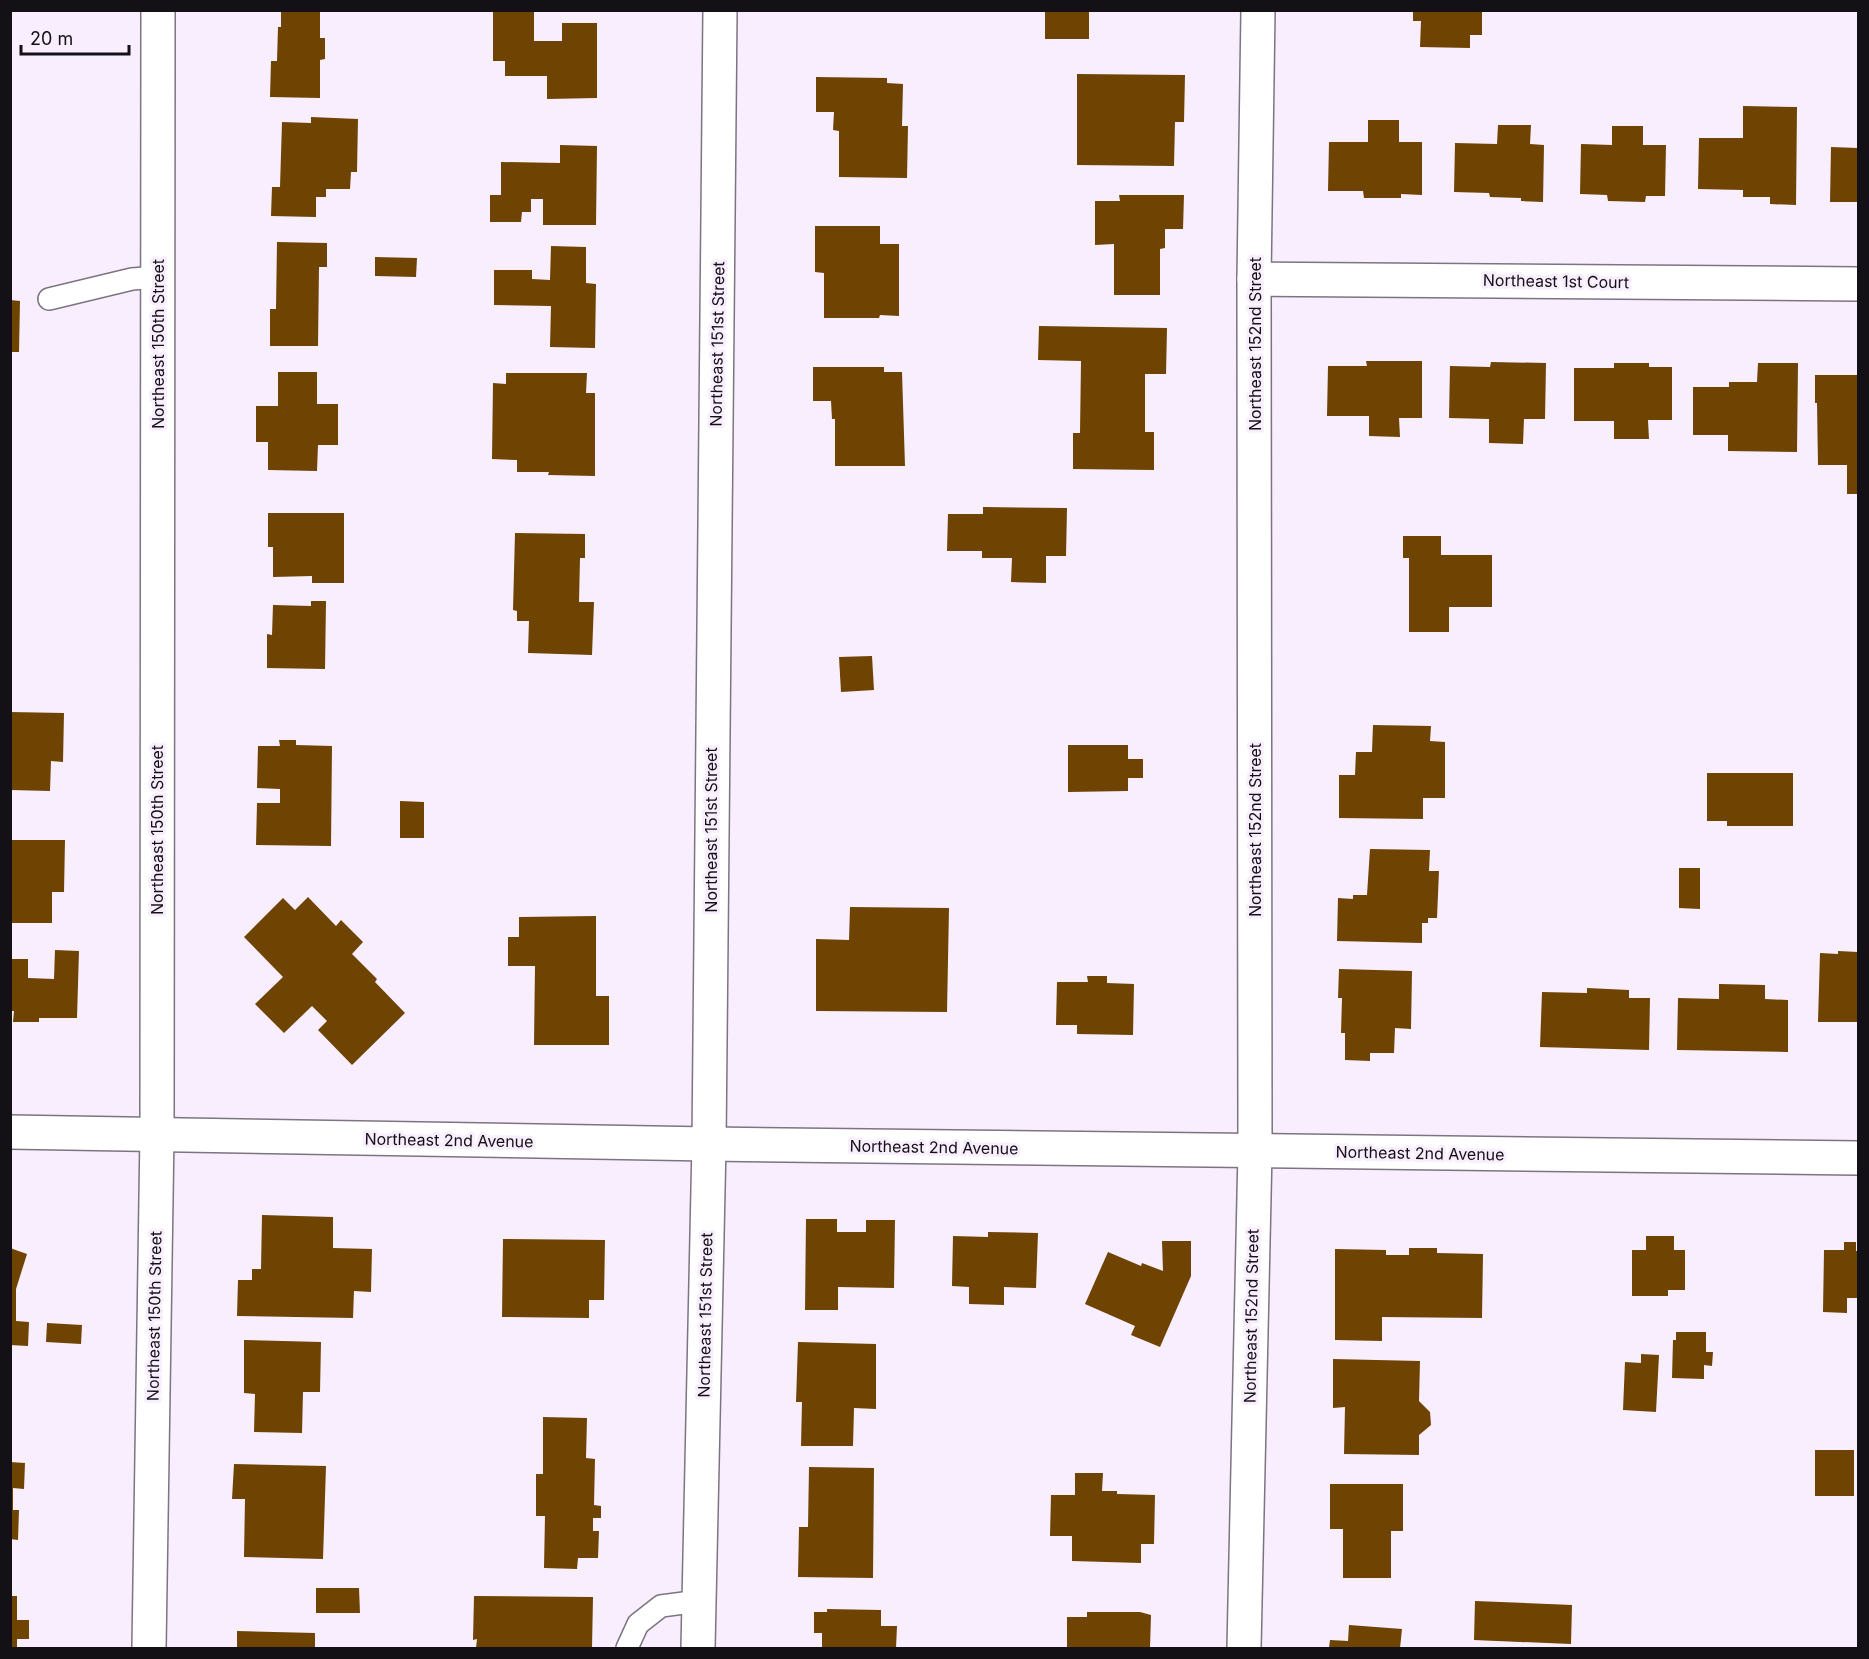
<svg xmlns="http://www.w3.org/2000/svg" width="1869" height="1659" font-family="Inter,sans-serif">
<rect width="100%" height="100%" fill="#f8eefd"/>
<g fill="#6f4302">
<path d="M281,10h39v28h5v21l-5,1v38l-50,-1 1,-36h6l1,-34h3z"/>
<path d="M493,10h41v31h28v-18h35v75l-50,1v-23h-42v-15h-12z"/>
<rect x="1045" y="10" width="44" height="29"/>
<path d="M1413,10h69v25h-12v13l-50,-1 1,-26h-8z"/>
<path d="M1077,74l108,1 -1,47h-9l-1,44 -97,-1z"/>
<path d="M816,77l71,1v5l16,1 -1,42h6l-1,52 -68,-1v-46l-6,-1 1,-18h-18z"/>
<path d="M1743,106l54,1 -1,98 -26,-1v-7h-27v-7l-45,-1 1,-51h44z"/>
<path d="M311,117l47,2 -1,53h-6l-1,17h-24v8h-10v20l-45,-1 1,-29h8l2,-65 29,1z"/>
<path d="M1368,120h31v22h23v53l-21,-1v4h-37l-1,-7h-35l1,-49h39z"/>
<path d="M1498,125h33l-1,19 14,1 -1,57 -22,-1v-3l-31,-1 -1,-4 -35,-1 1,-49 42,1z"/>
<path d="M1612,126h31v19h23l-1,51h-19l-1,6 -37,-1 -1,-6 -27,-1 1,-50 31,1z"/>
<path d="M560,145l37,1 -1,79h-53v-26h-12v13h-9l-1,10h-31v-27h11v-33l59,1z"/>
<path d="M1831,147l27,1v54h-28z"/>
<path d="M1119,195h65l-1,34h-18v19l-5,1v46h-46v-51l-19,1v-44h25z"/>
<path d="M815,226h65v18h19v72l-19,-1 -1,3h-55v-45l-9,-1z"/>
<path d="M277,242l50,1v24h-8l-1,79h-48v-37h6z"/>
<path d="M551,246l35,1v36l10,1 -1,64 -45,-1 1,-41 -57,-1v-35h38v9l18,1z"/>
<path d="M375,257l42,1 -1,19 -41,-1z"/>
<path d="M10,300l10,1 -1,51h-9z"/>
<path d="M1039,326l128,2 -1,46h-21v58h9v38l-81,-1v-36h7l1,-72 -43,-1z"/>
<path d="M1366,361h56v57h-23l1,19 -31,-1v-20h-42l1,-50h39z"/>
<path d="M1491,362l55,1 -1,56h-21l-1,25 -34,-1v-24l-40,-1 1,-52 40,1z"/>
<path d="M1614,363h35v4h23v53h-24l1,19h-35v-18h-40v-53h40z"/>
<path d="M1758,363h40l-1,89 -69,-1v-16h-35v-48h36v-5h28z"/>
<path d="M813,367h71v5h18l3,94h-70v-47h-3l-1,-18h-18z"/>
<path d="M278,372h39v32h21v41h-20l-1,26 -49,-1v-28h-12v-36h22z"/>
<path d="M506,373h81l-1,20h9v83l-47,-1 1,-3h-32v-12l-25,-1 1,-76 13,1z"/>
<path d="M1815,375h43v119h-11v-29h-29l-1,-62h-2z"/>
<path d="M983,507l84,1 -1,48h-20v27l-35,-1 1,-24h-30v-7h-35l1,-37h35z"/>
<path d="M268,513h76v70h-32v-7l-39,1v-30h-5z"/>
<path d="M515,533l70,1v24h-5l-1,44h15l-2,53 -64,-2 1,-32h-12v-10l-4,-1z"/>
<path d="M1403,536h38v19h51v52h-43v25h-40v-74h-6z"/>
<path d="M311,601h15l-1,68 -58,-1v-34l5,1 1,-30 38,1z"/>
<path d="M872,656l2,34 -33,2 -2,-35z"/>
<path d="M10,712l54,1 -1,49 -12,-1 -1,30 -40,-1z"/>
<path d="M1373,725l58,1 -1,15 15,1v56h-22v21l-84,-1v-43h16l1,-23h16z"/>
<path d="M279,740h17v5l36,1 -1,100 -75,-1 1,-42h23v-14l-23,-1 1,-42h22z"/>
<path d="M1068,745h60v14h15v19h-15v13l-60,1z"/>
<path d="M1707,773h86v53h-66v-5h-20z"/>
<path d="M400,801l24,1v36h-24z"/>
<path d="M10,840h55l-1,52h-12v31h-42z"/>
<path d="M1370,849l60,1 -1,21h10l-2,47h-9v5h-6v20l-85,-2 1,-43 15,1v-4h14z"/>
<path d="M1679,868h21v41l-21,-1z"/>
<path d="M308,897l28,29 5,-6 22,22 -11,12 25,25 -2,3 30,31 -53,52 -34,-35 9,-9 -15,-15 -28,27 -29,-29 28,-27 -39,-40 39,-39 12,12z"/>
<path d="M850,907l99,1 -2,104 -131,-1v-72l33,1z"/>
<path d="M596,916v80h13v49h-75l1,-79h-27v-29h11v-20z"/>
<path d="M55,950l24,1 -2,67h-38v4h-26l1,-11h-4v-52h18v19l26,1z"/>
<path d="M1838,951l20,1v70h-40l2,-69 18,1z"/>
<path d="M1339,969l73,2 -1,58 -16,-1 -1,25h-24v8l-25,-1v-27h-4l1,-35h-4z"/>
<path d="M1087,976h20v7l27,1 -1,51 -56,-1v-9h-21l1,-43h31z"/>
<path d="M1719,984l46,1v14l23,1v52l-111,-2 1,-52 41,1z"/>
<path d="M1587,988l42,2v8h21l-1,52 -109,-3 2,-55 45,1z"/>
<path d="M262,1215l71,2v31l39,1 -1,43 -17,-1 -1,27 -116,-2 1,-36h14v-11h9z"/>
<path d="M806,1219h31v13h29v-12h29l-1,68 -56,-1v23h-33z"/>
<path d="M988,1232l50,1 -2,55 -32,-1v18l-35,-1v-17l-17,-1 1,-50 35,1z"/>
<path d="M1646,1236h28v14h11v40h-17v6h-36v-46h14z"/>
<path d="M503,1239l102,1 -1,60h-15v18l-87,-1z"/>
<path d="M1162,1241h29v35l-31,71 -29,-12 4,-9 -50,-22 23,-52 33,14 1,-3 21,8z"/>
<path d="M1844,1242h12v9h2v47h-11v15l-24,-1 1,-62h20z"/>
<path d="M10,1248l17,6 -11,35v32l13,1 -1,24 -18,-1z"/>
<path d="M1409,1248h28v5l46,1 -1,64 -100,-1v24l-47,-1v-91l51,1v5h23z"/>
<path d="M47,1323l35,2 -1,19 -35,-2z"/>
<path d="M1676,1332h30v20h7l-1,14 -8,-1v14l-32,-1 1,-38h3z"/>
<path d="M244,1340l77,2 -1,50h-17l-1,41 -48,-1 1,-38 -11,-1z"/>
<path d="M798,1342l78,2v65l-22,-1 -1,38h-52l1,-44h-6z"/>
<path d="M1641,1354l18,1 -3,57 -33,-2 2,-48 16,1z"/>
<path d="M1333,1359l87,2 -1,40 11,11 1,13 -12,10v20l-75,-1 1,-47 -12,1z"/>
<path d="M543,1417l44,1 -1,40 9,1 -1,46 7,1v12h-8v13h6l-1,27h-20l-1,11 -33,-1 1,-52h-9v-42h7z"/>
<rect x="1815" y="1450" width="39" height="46"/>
<path d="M10,1462l15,1 -1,26 -11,-1v22h6l-1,30 -8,-1z"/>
<path d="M234,1464l92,2 -3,93 -79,-2 1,-58h-13z"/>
<path d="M809,1467l65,1 -1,110 -75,-1 1,-50h9z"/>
<path d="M1075,1473h28l-1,18h15v3l38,1 -1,49h-13v19l-69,-2v-25h-22l1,-41h24z"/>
<path d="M1330,1484h73v47h-12v47h-48v-49h-13z"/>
<path d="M316,1588h43l1,25h-44z"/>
<path d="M10,1596h7v24h12v19h-12v9h-7z"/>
<path d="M474,1596l119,1 -1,51h-116l1,-9 -4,1z"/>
<path d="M1475,1601l97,4 -1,39 -97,-4z"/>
<path d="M827,1609l54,1v16h16l-1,22h-74v-15h-8v-21h13z"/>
<path d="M1087,1612h53l11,3 -1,33h-83v-31h20z"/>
<path d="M1349,1625l53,4 -2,19h-71l1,-8 18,1z"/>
<path d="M237,1631l78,2v15h-78z"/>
</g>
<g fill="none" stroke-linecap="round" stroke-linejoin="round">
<g stroke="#7d7481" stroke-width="24">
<g id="service">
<path d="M49,299l83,-20 26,-2"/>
<path d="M627,1648l11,-24 23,-18 38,-5"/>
</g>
</g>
<g stroke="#7d7481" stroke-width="36">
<g id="minor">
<path d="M1254,279l604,5"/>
<path d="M149,1648l8,-514 1,-1124"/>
<path d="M698,1648l11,-504 11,-1134"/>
<path d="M1244,1648l11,-497 -1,-872 4,-269"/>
</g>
</g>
<g stroke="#7d7481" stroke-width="36">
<path id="tertiary" d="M10,1132l699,12 1149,14"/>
</g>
<use href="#service" stroke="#fff" stroke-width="21"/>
<use href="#minor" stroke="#fff" stroke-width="33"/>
<use href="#tertiary" stroke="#fff" stroke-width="33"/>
</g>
<g text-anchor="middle" stroke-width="6" stroke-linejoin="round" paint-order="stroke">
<g font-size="16" fill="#141116" stroke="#f8eefd">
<text transform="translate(1556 281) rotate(1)" y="6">Northeast 1st Court</text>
<text transform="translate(158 344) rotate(-90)" y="6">Northeast 150th Street</text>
<text transform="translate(717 344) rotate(-89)" y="6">Northeast 151st Street</text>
<text transform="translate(1255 344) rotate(-90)" y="6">Northeast 152nd Street</text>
<text transform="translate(157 830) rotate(-90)" y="6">Northeast 150th Street</text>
<text transform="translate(711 830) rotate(-90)" y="6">Northeast 151st Street</text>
<text transform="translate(1255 830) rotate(-90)" y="6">Northeast 152nd Street</text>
<text transform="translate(449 1140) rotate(1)" y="6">Northeast 2nd Avenue</text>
<text transform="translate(934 1147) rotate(1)" y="6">Northeast 2nd Avenue</text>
<text transform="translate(1420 1153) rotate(1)" y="6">Northeast 2nd Avenue</text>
<text transform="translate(705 1315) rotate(-89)" y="6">Northeast 151st Street</text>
<text transform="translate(154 1316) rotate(-89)" y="6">Northeast 150th Street</text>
<text transform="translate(1251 1316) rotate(-89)" y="6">Northeast 152nd Street</text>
</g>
</g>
<rect width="1869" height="1659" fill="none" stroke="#141116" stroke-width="24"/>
<path d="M21 45v9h108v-9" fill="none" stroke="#141116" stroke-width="3"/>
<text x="30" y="45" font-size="18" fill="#141116" stroke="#f8eefd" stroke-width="4.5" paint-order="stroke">20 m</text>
</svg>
